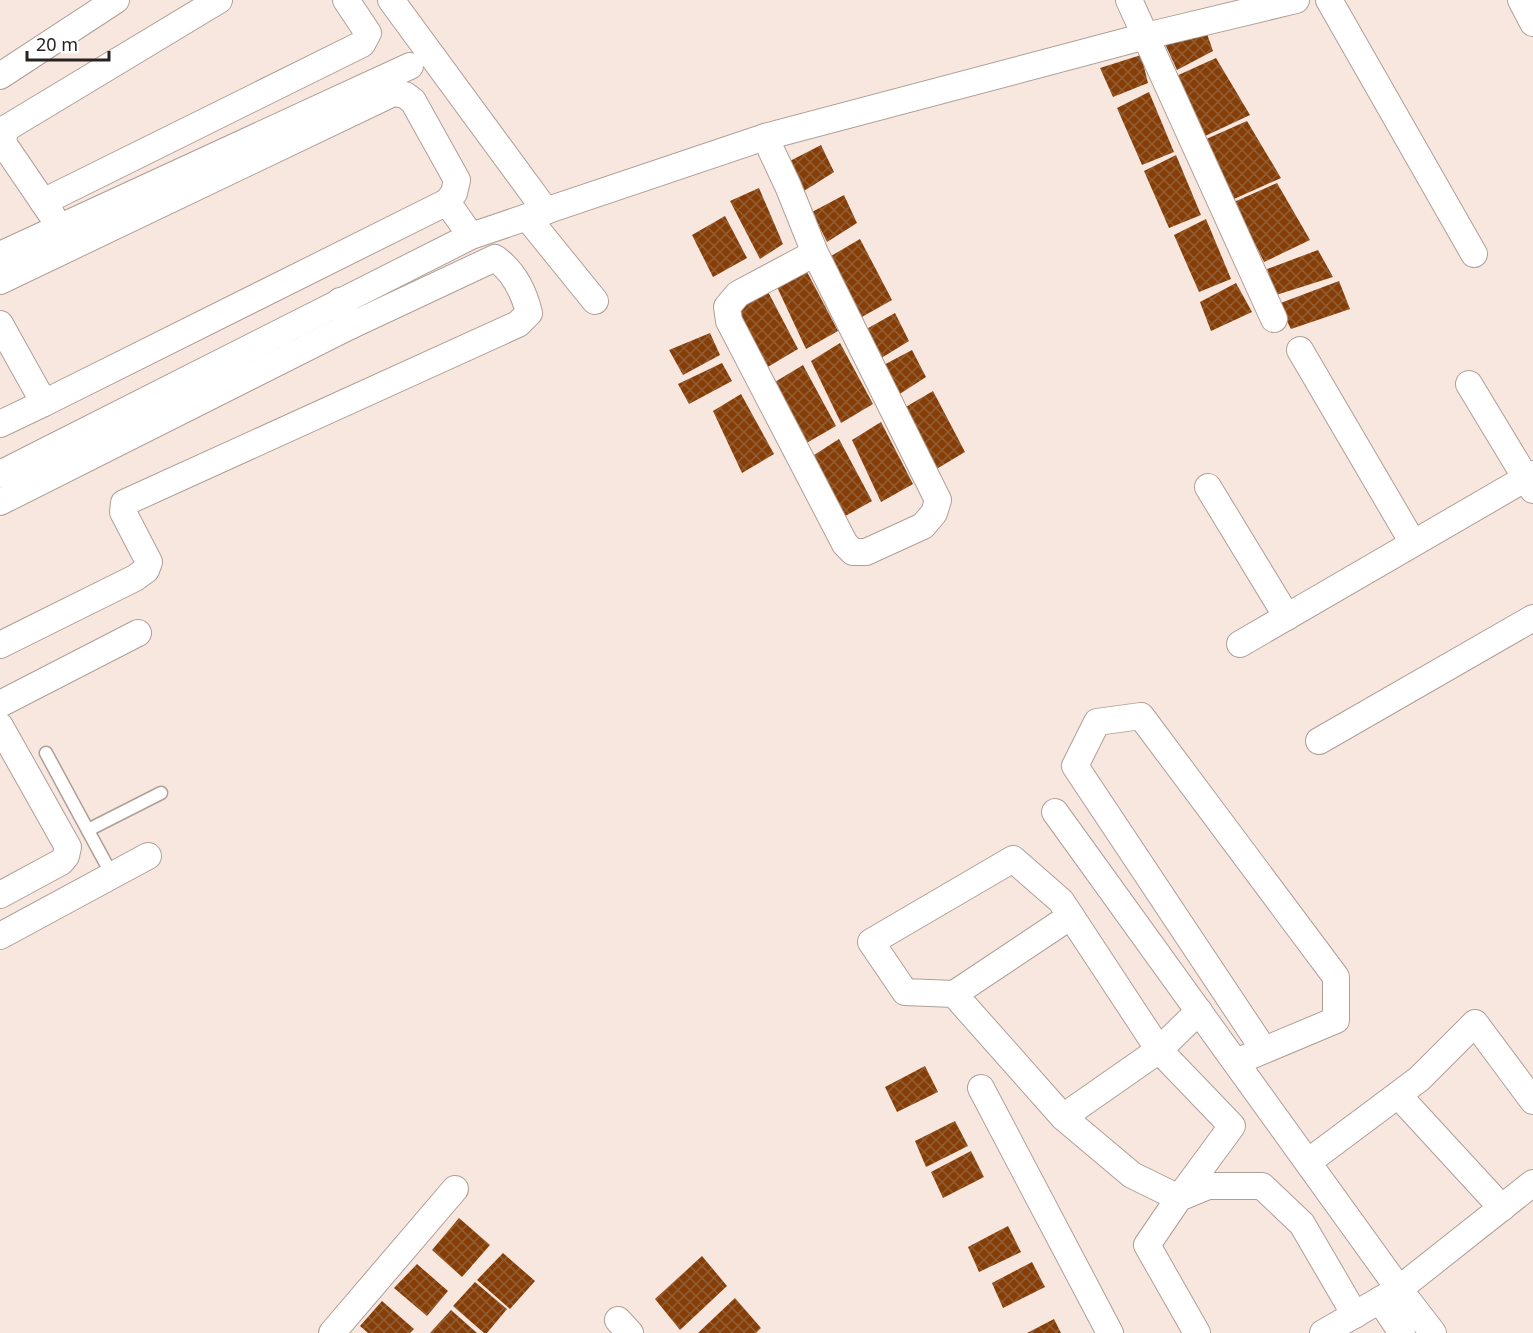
<svg xmlns="http://www.w3.org/2000/svg" width="1533" height="1333" font-family="'Noto Sans',sans-serif">
<defs>
<pattern id="building-cross-hatch" width="8" height="8" patternUnits="userSpaceOnUse" patternTransform="scale(1.5)"><rect width="8" height="8" fill="#853e07"/><path d="M0 0l8 8M0 8l8-8" fill="none" stroke="#945e34"/></pattern>
</defs>
<rect width="100%" height="100%" fill="#f8e7de"/>
<g fill="url(#building-cross-hatch)">
<path d="M1206,31l7,20 -36,19 -12,-26z"/>
<path d="M1141,55l7,28 -35,14 -13,-29z"/>
<path d="M1216,58l34,57 -47,22 -29,-60z"/>
<path d="M1149,92l25,60 -32,13 -25,-57z"/>
<path d="M1247,121l34,57 -47,21 -30,-59z"/>
<path d="M821,145l13,27 -30,19 -16,-29z"/>
<path d="M1176,155l25,60 -32,13 -25,-57z"/>
<path d="M1277,183l33,57 -46,22 -30,-60z"/>
<path d="M759,188l24,56 -23,15 -30,-58z"/>
<path d="M844,195l13,28 -30,19 -15,-30z"/>
<path d="M725,216l22,42 -34,19 -21,-42z"/>
<path d="M1206,219l25,60 -32,13 -25,-57z"/>
<path d="M860,239l32,61 -32,18 -29,-62z"/>
<path d="M1318,250l15,27 -57,18 -9,-26z"/>
<path d="M806,270l32,61 -32,18 -29,-62z"/>
<path d="M1339,281l11,28 -59,20 -13,-25z"/>
<path d="M1236,283l16,29 -41,19 -11,-29z"/>
<path d="M766,288l32,61 -32,19 -29,-62z"/>
<path d="M895,313l14,28 -31,19 -15,-29z"/>
<path d="M710,333l10,22 -37,20 -14,-25z"/>
<path d="M840,343l33,61 -32,19 -30,-62z"/>
<path d="M912,350l14,27 -31,20 -15,-30z"/>
<path d="M722,363l10,18 -43,23 -11,-20z"/>
<path d="M803,365l33,61 -33,19 -28,-63z"/>
<path d="M933,391l32,61 -32,19 -29,-63z"/>
<path d="M741,394l33,60 -32,19 -29,-62z"/>
<path d="M881,422l32,62 -32,18 -29,-62z"/>
<path d="M839,439l33,62 -32,18 -29,-62z"/>
<path d="M925,1066l13,26 -41,20 -12,-25z"/>
<path d="M955,1121l13,25 -42,21 -11,-26z"/>
<path d="M971,1151l13,26 -41,21 -12,-26z"/>
<path d="M459,1218l31,27 -28,32 -30,-27z"/>
<path d="M1008,1226l13,26 -42,20 -11,-25z"/>
<path d="M503,1253l32,28 -25,28 -33,-29z"/>
<path d="M702,1256l25,30 -47,44 -25,-31z"/>
<path d="M1032,1262l13,25 -42,21 -11,-25z"/>
<path d="M417,1264l31,27 -21,25 -33,-28z"/>
<path d="M475,1282l32,27 -20,24h-3l-31,-27z"/>
<path d="M735,1298l26,30 -5,5h-58z"/>
<path d="M382,1301l32,28 -4,4h-42l-8,-7z"/>
<path d="M451,1310l26,23h-47z"/>
<path d="M1054,1319l7,14h-34z"/>
</g>
<g fill="none" stroke-linecap="round" stroke-linejoin="round">
<g stroke="#af9f97" stroke-width="15">
<g id="service">
<path d="M46,753l66,122"/>
<path d="M88,830l73,-37"/>
</g>
</g>
<g stroke="#af9f97" stroke-width="28">
<g id="minor">
<path d="M391,0l155,211"/>
<path d="M1129,0l145,319"/>
<path d="M1329,0l145,254"/>
<path d="M1521,0l12,23"/>
<path d="M0,76l116,-76"/>
<path d="M765,137l23,49 27,67 123,247 -4,13 -11,13 -57,26h-13l-8,-8 -116,-223 -2,-14 11,-13 77,-41"/>
<path d="M43,202l319,-158 6,-11 -22,-33"/>
<path d="M52,215l-49,-72 2,-14 214,-129"/>
<path d="M527,217l68,84"/>
<path d="M0,255l410,-189"/>
<path d="M0,281l393,-188 12,2 8,6 44,79 -3,13 -7,9"/>
<path d="M0,324l44,79 -44,21"/>
<path d="M1300,350l113,193"/>
<path d="M1469,384l64,106"/>
<path d="M44,403l403,-201 24,34"/>
<path d="M0,474l471,-238 294,-99 381,-101 150,-36"/>
<path d="M1208,487l79,130"/>
<path d="M0,502l350,-176"/>
<path d="M1240,644l293,-170"/>
<path d="M0,645l135,-67 11,-8 3,-8 -26,-50 1,-9 394,-179 11,-11c-5,-21 -16,-42 -34,-55l-145,68 -10,-25"/>
<path d="M0,704l138,-71"/>
<path d="M0,726l68,121 -2,9 -5,6 -61,33"/>
<path d="M1319,741l214,-123"/>
<path d="M1055,812l344,477 34,44"/>
<path d="M0,936l148,-80"/>
<path d="M954,994l117,-78"/>
<path d="M1236,1062l100,-42v-43l-195,-261 -44,6 -22,44 189,284"/>
<path d="M981,1088l129,245"/>
<path d="M1398,1095l104,113"/>
<path d="M1063,1117l-109,-123 -49,-2 -34,-50 142,-83 48,42 98,149 -96,67 69,58 47,23 53,-72 -73,-76 40,-39"/>
<path d="M1308,1162l111,-83 56,-56 58,78"/>
<path d="M1380,1300l22,33"/>
<path d="M618,1320l12,13"/>
<path d="M332,1333l123,-144"/>
<path d="M1197,1333l-50,-88 32,-47 29,-12h54l40,38 53,91"/>
<path d="M1323,1333l76,-44 134,-106"/>
</g>
</g>
<use href="#service" stroke="#fff" stroke-width="12"/>
<use href="#minor" stroke="#fff" stroke-width="26"/>
</g>
<path d="M27 51v9h82v-9" fill="none" stroke="#292320" stroke-width="3"/>
<text x="36" y="51" font-size="18" fill="#292320" stroke="#ffffff" stroke-width="4.5" paint-order="stroke">20 m</text>
</svg>
